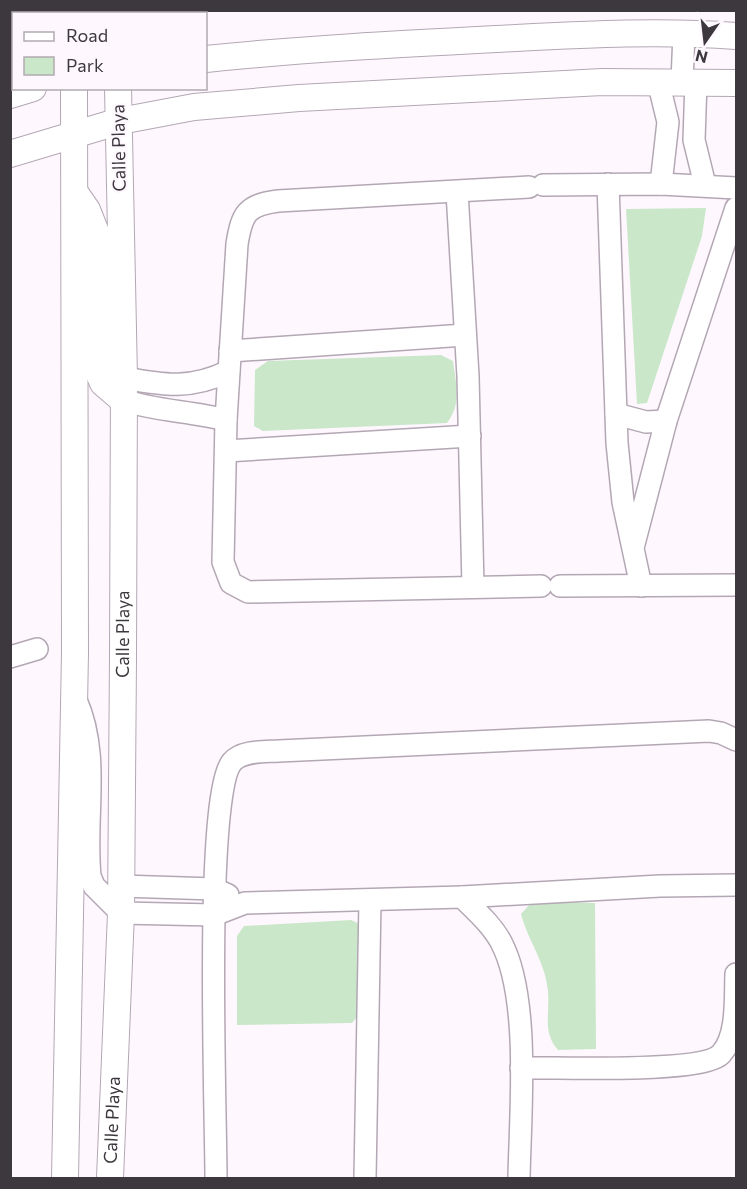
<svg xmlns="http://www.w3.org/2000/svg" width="747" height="1189" font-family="Commissioner,sans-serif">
<rect width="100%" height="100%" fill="#fef8fe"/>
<g fill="#cae7c9">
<path d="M706,208l-4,28 -55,167 -10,1 -11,-195z"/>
<path d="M441,355l12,6c3,23 9,43 -6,62l-184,8 -9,-5 1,-56 13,-9z"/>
<path d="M556,902l39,1 1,146 -38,1c-16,-18 -8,-36 -10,-58 -2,-29 -20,-51 -27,-78l9,-10z"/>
<path d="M351,920l9,4 -3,93 -5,6 -115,2v-89l7,-10z"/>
</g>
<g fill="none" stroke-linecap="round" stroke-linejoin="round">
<g stroke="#b4a7b5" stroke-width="24">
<g id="minor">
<path d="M75,14v-4"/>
<path d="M118,14v-4"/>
<path d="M658,81l10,41 -7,62"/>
<path d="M682,81l2,-47"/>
<path d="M696,81l-2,59 11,45"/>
<path d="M608,184l9,259 6,59 18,84"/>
<path d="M543,185l118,-1 75,4"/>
<path d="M529,187l-251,14c-31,4 -36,12 -41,43l-11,176 -3,142 8,21 17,9 293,-6"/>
<path d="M457,192l11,184 5,211"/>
<path d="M230,351l235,-16"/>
<path d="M124,378c40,7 66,12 105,-7"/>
<path d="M123,400c32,11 69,11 103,20"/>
<path d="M616,414l30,8 20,-1"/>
<path d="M226,451l244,-15"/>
<path d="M634,544l32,-123 70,-213"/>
<path d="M560,586l176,-1"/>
<path d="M10,657l27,-8"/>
<path d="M76,700c25,56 8,117 14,176l4,10 27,27 93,2 31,-12 217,-6c14,14 30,28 39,45 30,56 19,173 18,236"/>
<path d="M121,886l94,3 13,6"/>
<path d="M462,897l198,-11 76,-1"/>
<path d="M521,1068c34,-1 181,6 200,-14 17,-18 14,-56 15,-80"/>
<path d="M216,1178c0,-63 -12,-383 16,-416 10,-12 33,-10 47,-11l430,-20 12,2 15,7"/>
<path d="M365,1178l5,-277"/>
</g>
</g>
<g stroke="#b4a7b5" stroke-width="28">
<g id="tertiary">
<path d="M206,59c96,-10 193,-15 290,-20 80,-4 160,-9 240,-3"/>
<path d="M10,95l23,-7"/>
<path d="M10,154l110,-33 74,-14 105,-9 303,-16 134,1"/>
<path d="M76,194l11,16 10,25 2,139 4,9 20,17"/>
<path d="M65,1178l10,-525 -1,-565"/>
<path id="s1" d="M110,1178l11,-265 2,-255 1,-280 -6,-290"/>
</g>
</g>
<use href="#minor" stroke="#fff" stroke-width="21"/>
<use href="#tertiary" stroke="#fff" stroke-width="26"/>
</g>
<g text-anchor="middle" stroke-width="4.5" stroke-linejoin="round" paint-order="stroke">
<g font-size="18" fill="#3d383e" stroke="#fef8fe">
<text transform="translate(119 148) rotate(-91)" y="6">Calle Playa</text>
<text dy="6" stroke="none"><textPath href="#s1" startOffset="544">Calle Playa</textPath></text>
<text dy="6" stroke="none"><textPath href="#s1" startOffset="58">Calle Playa</textPath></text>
</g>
</g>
<rect width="747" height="1189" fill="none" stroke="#3d383e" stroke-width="24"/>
<rect x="12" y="12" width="195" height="78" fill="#fef8fe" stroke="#b1abb1" stroke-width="1.5"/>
<rect x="24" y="32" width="30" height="9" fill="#ffffff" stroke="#b1abb1" stroke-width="1.5"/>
<text x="66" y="42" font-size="18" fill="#3d383e">Road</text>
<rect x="24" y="57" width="30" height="18" fill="#cae7c9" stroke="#b1abb1" stroke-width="1.5"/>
<text x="66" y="72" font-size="18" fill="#3d383e">Park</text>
<g transform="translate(705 42) rotate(194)" stroke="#fef8fe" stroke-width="4.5" paint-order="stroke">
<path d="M0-4.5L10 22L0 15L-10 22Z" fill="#3d383e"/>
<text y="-9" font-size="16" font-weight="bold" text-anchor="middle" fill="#3d383e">N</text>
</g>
</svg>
